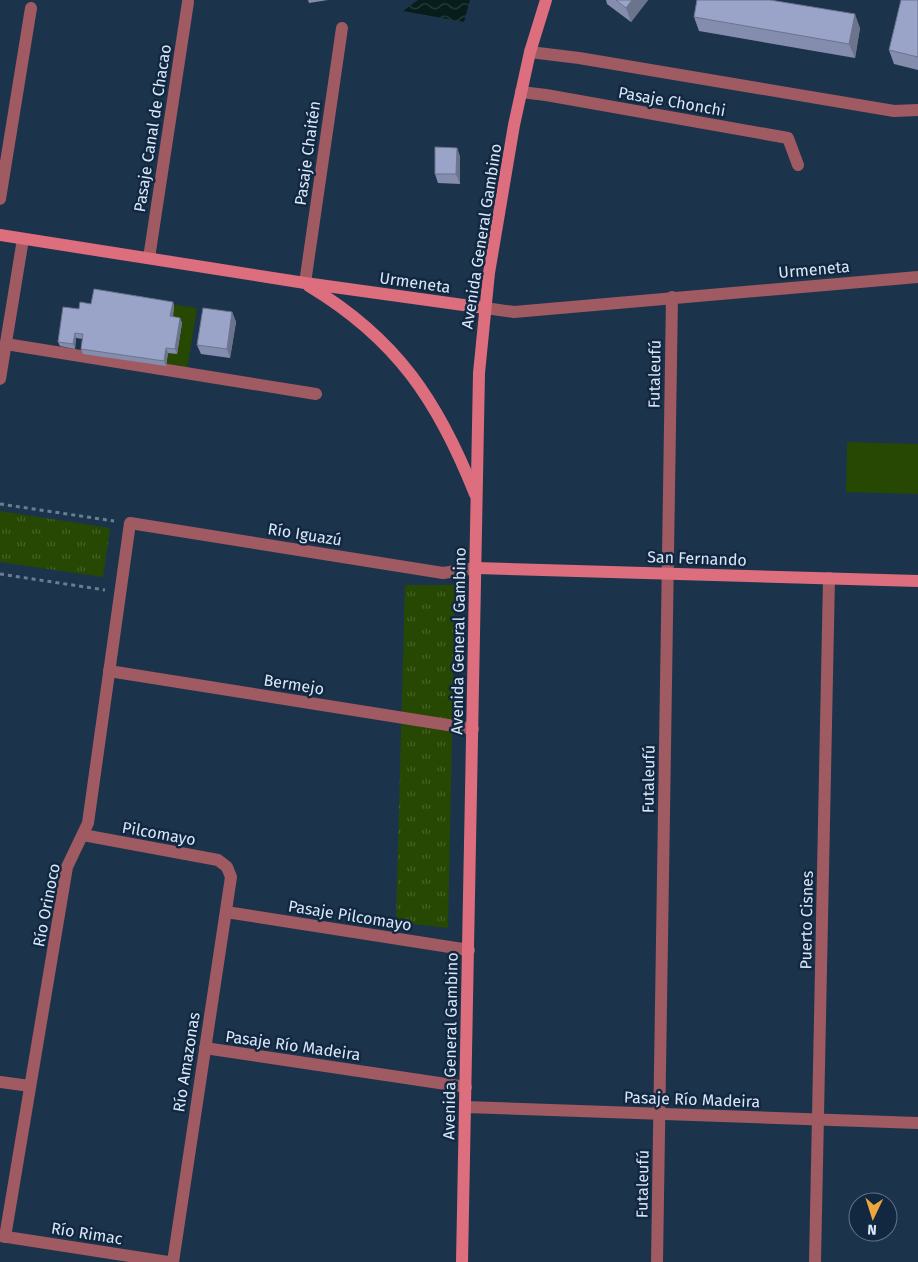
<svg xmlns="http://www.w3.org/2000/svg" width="918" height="1262" font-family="'Fira Sans',sans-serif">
<defs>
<pattern id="grass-tufts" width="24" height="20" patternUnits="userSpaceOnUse" patternTransform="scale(1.25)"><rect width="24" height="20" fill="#274803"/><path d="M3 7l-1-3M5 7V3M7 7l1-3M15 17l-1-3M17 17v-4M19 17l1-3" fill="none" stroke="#466228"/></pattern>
<pattern id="water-waves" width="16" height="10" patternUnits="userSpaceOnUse" patternTransform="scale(1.25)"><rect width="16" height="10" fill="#061d1c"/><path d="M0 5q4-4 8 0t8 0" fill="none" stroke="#2a3e3e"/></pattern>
</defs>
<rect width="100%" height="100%" fill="#1c334c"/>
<g fill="url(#grass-tufts)">
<path d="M0,511l110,17 -7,49 -103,-15z"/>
<path d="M405,585h50l-7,343 -52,-6z"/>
</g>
<g fill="#274803">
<path d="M95,292l102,16 -10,61 -102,-16z"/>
<path d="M847,442l71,2v50l-72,-2z"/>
</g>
<path fill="url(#water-waves)" d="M418,0h52l-6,22 -61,-11z"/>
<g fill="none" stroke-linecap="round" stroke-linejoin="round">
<g stroke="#6a7d93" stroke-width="3" stroke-dasharray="4 4" stroke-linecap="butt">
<path d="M0,504l114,17"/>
<path d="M0,574l105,16"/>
</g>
<path stroke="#9f5a62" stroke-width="12" d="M530,52l49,6 315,53 24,-1"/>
<g stroke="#9f5a62" stroke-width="12">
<path d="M521,92l25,3 242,43 10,27"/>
<path d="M0,199l31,-191"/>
<path d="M149,258l39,-256"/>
<path d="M305,283l37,-255"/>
<path d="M485,308l29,4 404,-35"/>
<path d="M6,344l310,50"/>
<path d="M0,379l23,-140"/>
<path d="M109,671l364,58"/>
<path d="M83,835l135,25 9,7 4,10 -58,385"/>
<path d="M226,912l243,38"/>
<path d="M205,1048l261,39"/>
<path d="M0,1082l30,4"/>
<path d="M465,1107l453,16"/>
<path d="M0,1236l168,26"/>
<path d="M5,1237l62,-370 21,-44 42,-300 313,50 33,-5"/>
<path d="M657,1262l15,-965"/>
<path d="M815,1262l14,-684"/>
</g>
<g stroke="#dc6e7d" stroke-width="12">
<path d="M0,235l305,48 180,25"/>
<path d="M309,286c88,53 129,115 166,208"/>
<path d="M476,568l442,13"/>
<path d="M462,1262l17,-889 10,-100 25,-148 16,-73 16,-52"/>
</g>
</g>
<g fill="#848dad">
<path d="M308,0h20l-19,3z"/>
<path d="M606,0h42l-17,22 -24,-18z"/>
<path d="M918,0v70l-24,-6 -5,-14z"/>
<path d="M694,17l166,11 -5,30 -156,-27z"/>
<path d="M457,148l3,9v27l-22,-1 -3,-9z"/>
<path d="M173,302l1,4 -1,11 7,1 2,5 -5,31 -9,-1 -2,13 -83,-12 -2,-5 2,-10 -7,-1 -1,11 -15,-3 -2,-4 33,-38z"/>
<path d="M232,312l4,10 -6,36 -29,-4 -4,-9z"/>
</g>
<g fill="#6c738d">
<path d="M632,0h16l-17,22 -5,-14z"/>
<path d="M855,14l5,14 -5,30 -6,-14z"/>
<path d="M457,148l3,9v27l-4,-10z"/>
<path d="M173,302l1,4 -2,15 -2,-5z"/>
<path d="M232,312l4,10 -6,36 -3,-9z"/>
<path d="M180,318l2,5 -5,31 -2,-5z"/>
<path d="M75,333l1,5 -1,11 -2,-5z"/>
<path d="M166,348l2,5 -2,13 -2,-5z"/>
</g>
<g fill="#9aa4c9" stroke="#6c738d">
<path d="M616,0h16l-6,8z"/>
<path d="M697,0h73l85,14 -6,30 -155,-27z"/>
<path d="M901,0h17v57l-29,-7z"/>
<path d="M435,147l22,1 -1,26h-21z"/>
<path d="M94,289l79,13 -3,14 10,2 -5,31 -9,-1 -2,13 -83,-12 2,-15 -8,-1 -2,11 -15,-2 5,-35 16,2 1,-7 11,2z"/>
<path d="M203,308l29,4 -5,37 -30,-4z"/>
</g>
<g text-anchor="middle" stroke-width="5" stroke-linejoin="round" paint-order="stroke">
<g font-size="16" fill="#d9e7f8" stroke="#122841">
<text transform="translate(672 101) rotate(10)" y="6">Pasaje Chonchi</text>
<text transform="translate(152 128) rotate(-81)" y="6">Pasaje Canal de Chacao</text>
<text transform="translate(307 153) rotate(-82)" y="6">Pasaje Chaitén</text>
<text transform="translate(481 236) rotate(-81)" y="6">Avenida General Gambino</text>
<text transform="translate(814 269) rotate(-5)" y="6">Urmeneta</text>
<text transform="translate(415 282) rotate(8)" y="6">Urmeneta</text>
<text transform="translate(654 374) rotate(-89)" y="6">Futaleufú</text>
<text transform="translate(305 534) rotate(9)" y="6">Río Iguazú</text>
<text transform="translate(697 558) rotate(2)" y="6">San Fernando</text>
<text transform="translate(458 641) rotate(-89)" y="6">Avenida General Gambino</text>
<text transform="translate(294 684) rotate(9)" y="6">Bermejo</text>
<text transform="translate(648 779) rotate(-89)" y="6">Futaleufú</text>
<text transform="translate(159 833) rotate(10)" y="6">Pilcomayo</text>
<text transform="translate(46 905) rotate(-79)" y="6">Río Orinoco</text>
<text transform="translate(350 915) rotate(9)" y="6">Pasaje Pilcomayo</text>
<text transform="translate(806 920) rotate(-89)" y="6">Puerto Cisnes</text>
<text transform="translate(293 1045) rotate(8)" y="6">Pasaje Río Madeira</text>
<text transform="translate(450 1046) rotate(-89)" y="6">Avenida General Gambino</text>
<text transform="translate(186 1062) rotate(-81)" y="6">Río Amazonas</text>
<text transform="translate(692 1099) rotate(2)" y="6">Pasaje Río Madeira</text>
<text transform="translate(642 1184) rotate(-89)" y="6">Futaleufú</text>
<text transform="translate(87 1233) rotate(9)" y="6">Río Rimac</text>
</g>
</g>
<g transform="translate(873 1217) rotate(184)"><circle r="24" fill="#122841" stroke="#62748a"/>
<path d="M0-4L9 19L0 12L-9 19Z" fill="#efa73d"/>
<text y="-8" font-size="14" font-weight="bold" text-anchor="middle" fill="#d9e7f8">N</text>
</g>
</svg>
